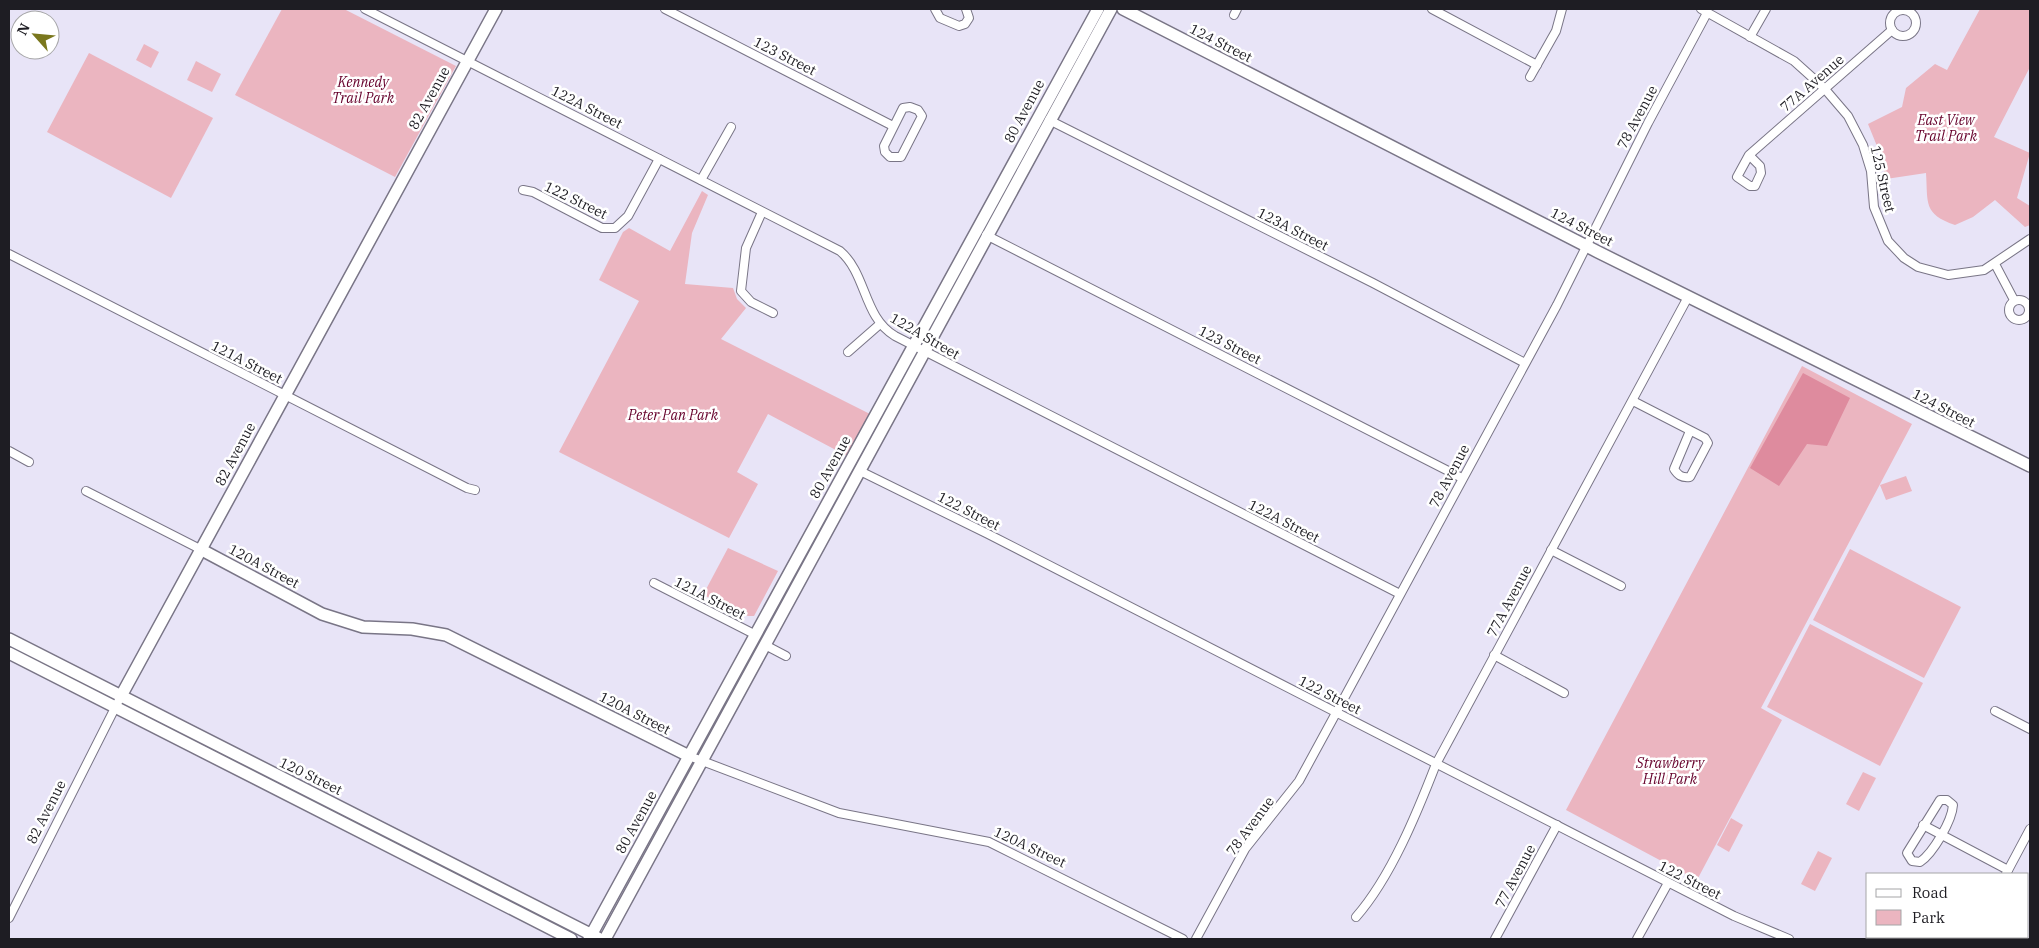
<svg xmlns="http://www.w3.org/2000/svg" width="2039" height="948" font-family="'IBM Plex Serif',serif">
<rect width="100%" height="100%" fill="#e8e4f7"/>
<g fill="#ebb5c0">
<path d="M282,9h62l112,57 -61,111 -160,-82z"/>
<path d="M1980,9h50v58l-36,70 36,16 -13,45 13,8v19l-5,2 -30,-27 -22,17 -18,8c-32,-11 -27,-22 -29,-52l-40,6 -7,-28 -11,-27 34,-17 4,-19 29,-24 12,6z"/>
<path d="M144,44l15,8 -8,16 -15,-8z"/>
<path d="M89,53l124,65 -42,80 -124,-66z"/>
<path d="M196,61l25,13 -9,18 -25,-12z"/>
<path d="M702,191l6,4 -16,38 -7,51 48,4 4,11 9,9 -25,31 151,76 -23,42 -81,-43 -31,58 21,12 -29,54 -170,-86 80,-151 -40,-21 24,-48 6,-4 41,23z"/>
<path d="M1802,366l110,58 -151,284 21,12 -85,160 -131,-70z"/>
<path d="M1906,476l6,15 -26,9 -6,-15z"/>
<path d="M728,548l50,23 -24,45h-6l-45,-21z"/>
<path d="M1850,549l111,58 -37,71 -111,-58z"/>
<path d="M1810,624l113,59 -43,83 -113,-59z"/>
<path d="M1863,772l13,6 -17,33 -13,-7z"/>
<path d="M1731,818l12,7 -14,27 -12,-7z"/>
<path d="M1818,851l14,7 -17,33 -14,-7z"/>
</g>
<path fill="#de8b9e" d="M1803,373l47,25 -23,48 -20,-2 -28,42 -29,-18z"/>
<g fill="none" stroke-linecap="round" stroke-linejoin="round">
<g stroke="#797586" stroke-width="10">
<g id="street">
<path d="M365,9l475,242c27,23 23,66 55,85l505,258"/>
<path d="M665,9l228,117"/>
<path d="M935,9l5,9 19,8 6,-2 4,-6 -3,-9"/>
<path d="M1432,9l105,56"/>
<path d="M1701,9l93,52 30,27 24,28 15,29 8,26 3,36 14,34 16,17 14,9 30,8 36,-5 46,-31"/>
<circle cx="1903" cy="23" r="13"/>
<path d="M1234,15l3,-6"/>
<path d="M1750,37l16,-28"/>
<path d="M1530,77l26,-46 6,-22"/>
<path d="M910,107l8,3 4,6 -21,41h-11l-5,-5 -1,-6 19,-38z"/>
<path d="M1049,120l324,163 152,80"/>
<path d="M1749,155l11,11 1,7 -6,13h-5l-13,-9 12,-22 143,-125"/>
<path d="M701,180l30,-53"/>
<path d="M523,190l10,2 69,36h13l13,-12 31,-57"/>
<path d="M762,212l-16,36 -5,43 10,11 22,11"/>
<path d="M986,235l476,243"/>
<path d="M9,254l458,234 8,2"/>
<path d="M1995,264l19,36"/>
<circle cx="2019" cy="310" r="10"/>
<path d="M848,352l32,-28"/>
<path d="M1633,401l72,37 3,5 -18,34c-9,1 -12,-2 -16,-8l16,-38"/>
<path d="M9,451l20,11"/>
<path d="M860,471l128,63 746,382 55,23"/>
<path d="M86,491l114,58"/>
<path d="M1551,550l70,36"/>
<path d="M654,583l102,52"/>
<path d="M765,645l21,11"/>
<path d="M1494,655l70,38"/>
<path d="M1995,711l35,18"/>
<path d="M689,756l150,57 150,29 194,97"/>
<path d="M1940,800h7l6,5c-1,16 -20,48 -33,57l-8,-1 -5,-8z"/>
<path d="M1923,825l85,45"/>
<path d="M2006,874l24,-45"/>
<path d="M1356,917c35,-40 61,-104 80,-153l252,-467"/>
<path d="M9,918l112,-222"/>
<path d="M1196,939l49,-90 54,-68 43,-79 215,-397 91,-182 59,-110"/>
<path d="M1495,939l62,-114"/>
<path d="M1637,939l31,-56"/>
<path d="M1970,939l2,-2"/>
</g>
</g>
<g stroke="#797586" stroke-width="14">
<g id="secondary">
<path d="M1123,9l475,243 432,214"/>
<path d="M200,549l122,65 41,13 49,2 34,6 243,121"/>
<path d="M9,639l589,299"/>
<path d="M9,653l562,286"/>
<path d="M121,696l375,-687"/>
<path d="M589,939l509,-930"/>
<path d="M605,939l506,-930"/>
</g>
</g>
<use href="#street" stroke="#fff" stroke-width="8"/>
<use href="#secondary" stroke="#fff" stroke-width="11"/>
</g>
<g text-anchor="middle" stroke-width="5" stroke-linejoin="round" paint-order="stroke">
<g font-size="14" fill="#1e1d23" stroke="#fff">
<text transform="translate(1221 43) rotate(27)" y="5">124 Street</text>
<text transform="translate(785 56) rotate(27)" y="5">123 Street</text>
<text transform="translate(1812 83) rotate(-41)" y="5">77A Avenue</text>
<text transform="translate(429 98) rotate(-61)" y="5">82 Avenue</text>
<text transform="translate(587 107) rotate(27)" y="5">122A Street</text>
<text transform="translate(1024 111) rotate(-62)" y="5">80 Avenue</text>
<text transform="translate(1637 117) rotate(-62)" y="5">78 Avenue</text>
<text transform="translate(1883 179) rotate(77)" y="5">125 Street</text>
<text transform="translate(576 200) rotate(26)" y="5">122 Street</text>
<text transform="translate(1582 227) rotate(27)" y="5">124 Street</text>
<text transform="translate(1293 229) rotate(27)" y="5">123A Street</text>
<text transform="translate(925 336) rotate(30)" y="5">122A Street</text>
<text transform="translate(1230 345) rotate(27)" y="5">123 Street</text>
<text transform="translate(247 362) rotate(27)" y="5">121A Street</text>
<text transform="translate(1944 408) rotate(27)" y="5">124 Street</text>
<text transform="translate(235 454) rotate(-62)" y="5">82 Avenue</text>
<text transform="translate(830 467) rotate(-61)" y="5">80 Avenue</text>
<text transform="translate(1449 476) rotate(-62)" y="5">78 Avenue</text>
<text transform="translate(969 511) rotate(27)" y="5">122 Street</text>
<text transform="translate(1284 521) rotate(27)" y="5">122A Street</text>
<text transform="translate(264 566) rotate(28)" y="5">120A Street</text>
<text transform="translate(710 598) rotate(27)" y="5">121A Street</text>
<text transform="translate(1509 601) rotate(-62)" y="5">77A Avenue</text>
<text transform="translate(1330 695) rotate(27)" y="5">122 Street</text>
<text transform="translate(635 713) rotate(27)" y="5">120A Street</text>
<text transform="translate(311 776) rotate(26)" y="5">120 Street</text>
<text transform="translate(46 812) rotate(-63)" y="5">82 Avenue</text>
<text transform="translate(636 822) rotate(-61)" y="5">80 Avenue</text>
<text transform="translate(1250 826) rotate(-53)" y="5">78 Avenue</text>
<text transform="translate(1030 847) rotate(25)" y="5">120A Street</text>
<text transform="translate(1515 876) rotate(-62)" y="5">77 Avenue</text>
<text transform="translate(1690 880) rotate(27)" y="5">122 Street</text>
</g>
<g font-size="14" font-style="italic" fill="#66002b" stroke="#fff">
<text x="363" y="87">Kennedy<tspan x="363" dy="16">Trail Park</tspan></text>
<text x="1946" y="125">East View<tspan x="1946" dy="16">Trail Park</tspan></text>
<text x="673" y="420">Peter Pan Park</text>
<text x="1670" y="768">Strawberry<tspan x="1670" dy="16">Hill Park</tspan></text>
</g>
</g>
<rect width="2039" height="948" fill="none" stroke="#1e1d23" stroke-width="20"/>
<rect x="1866" y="873" width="162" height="65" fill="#ffffff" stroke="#a5a5a7"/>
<rect x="1876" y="889" width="25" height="8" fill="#ffffff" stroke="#a5a5a7"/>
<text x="1912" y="898" font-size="15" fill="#1e1d23">Road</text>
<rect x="1876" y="910" width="25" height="15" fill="#ebb5c0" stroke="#a5a5a7"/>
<text x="1912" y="923" font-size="15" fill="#1e1d23">Park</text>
<g transform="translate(35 35) rotate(297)"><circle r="24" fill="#ffffff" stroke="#a5a5a7"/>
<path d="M0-4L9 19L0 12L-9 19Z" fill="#7a771d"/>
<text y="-8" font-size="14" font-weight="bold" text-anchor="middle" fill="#1e1d23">N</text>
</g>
</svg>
